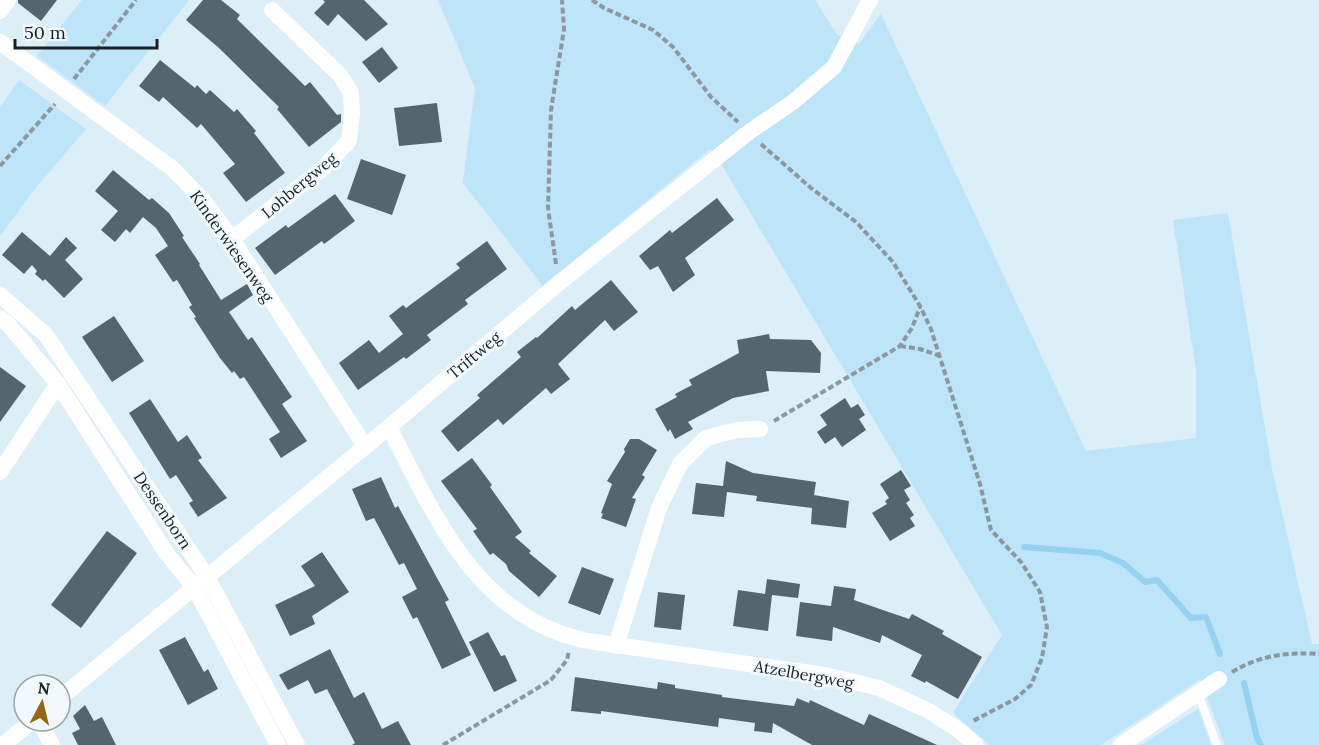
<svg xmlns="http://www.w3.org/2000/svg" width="1319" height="745" font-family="Lora,serif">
<rect width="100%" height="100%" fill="#dceef7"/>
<g fill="#bde4f9">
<path d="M82,0h107l-84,106 -68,-50z"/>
<path d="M438,0h377l22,35 22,9 22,-30 205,437 110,-13v-68l-23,-150 55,-7 44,256 40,175h7v101h-94l-25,-66 -99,66h-111l-37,-32 49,-78 -279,-468 -13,-18 -167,137 -80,-103 12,-95z"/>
<path d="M19,80l67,49 -53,62 -33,45v-129z"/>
<path d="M1198,709l13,36h-70z"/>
</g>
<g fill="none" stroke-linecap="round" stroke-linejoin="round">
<g stroke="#95d1f1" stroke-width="6">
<path d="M1024,547l76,6 23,10 22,19 12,-2 34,38 15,-1 14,37"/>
<path d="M1244,683l13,55 4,7"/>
</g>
</g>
<g fill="#55656d">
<path d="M18,0h39l-16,21 -23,-18z"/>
<path d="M203,0h18l19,15 -3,4 68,67 5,-4 27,33 4,-1v8l-32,25 -32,-38 2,-2 -60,-59 -33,-28z"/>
<path d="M323,0h41l24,24 -22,17 -28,-27 -10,12 -14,-13 11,-11z"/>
<path d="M382,47l16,21 -19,15 -17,-21z"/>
<path d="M160,60l35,28 2,-3 9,9 4,-4 24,22 3,-3 19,22 -2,2 31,40 -39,29 -23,-29 12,-9 -34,-40 -4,4 -34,-31 -4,5 -20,-16z"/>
<path d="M437,103l5,39 -43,4 -5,-38z"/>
<path d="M361,159l45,16 -14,40 -45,-16z"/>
<path d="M113,170l36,30 3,-2 17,15 15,23 -2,1 18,27 -1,1 22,35 26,-16 6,11 -24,17 19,28 4,-3 40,60 -10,7 25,37 -26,17 -12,-19 11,-7 -36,-55 -4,2 -6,-8 -2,2 -12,-15 -26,-40 2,-1 -7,-10 3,-2 -15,-25 -4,2 -18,-27 13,-9 -12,-18 -13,-11 -13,16 -4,-4 -11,13 -14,-12 17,-19 -23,-20z"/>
<path d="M335,194l20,27 -31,23 -2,-3 -47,34 -20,-27 31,-23 2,3z"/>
<path d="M717,198l17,22 -49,38 10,17 -22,17 -15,-26 -8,4 -11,-14 31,-26 2,3z"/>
<path d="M22,232l28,24 16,-19 11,11 -12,12 18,19 -19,19 -19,-19 -2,2 -8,-7 2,-3 -5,-6 -8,9 -22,-19z"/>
<path d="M487,241l20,28 -42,31 3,4 -41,31 4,5 -25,19 -2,-2 -46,33 -19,-27 30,-23 10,13 24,-19 -14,-18 14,-11 3,3 54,-40 -4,-4z"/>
<path d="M611,280l27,32 -24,19 -9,-11 -47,44 12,15 -19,15 -5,-6 -43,37 -5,-6 -40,33 -17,-21 39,-33 -3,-3 44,-38 -4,-5 19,-15 1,1 35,-32 3,4z"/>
<path d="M114,316l30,45 -32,21 -30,-45z"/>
<path d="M769,334l1,5 41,1 10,13 -1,20 -54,-2 3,20 -36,7 -45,24 5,7 -18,10 -5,-10 -2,3 -13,-23 22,-12 -2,-3 17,-9 -3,-5 50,-27 -2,-13z"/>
<path d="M0,367l26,19 -26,36z"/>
<path d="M845,398l6,10 7,-4 7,11 -6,4 7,11 -24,17 -7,-10 -10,7 -8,-12 10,-7 -7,-10z"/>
<path d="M150,399l28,43 9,-7 15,23 -4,2 29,38 -29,19 -9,-14 4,-2 -17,-26 -6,4 -41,-66z"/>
<path d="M630,439h9l18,11 -15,25 3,2 -13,21 4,1 -10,28 -25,-9 2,-4 -2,-1 11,-29 -5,-3 18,-29 -1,-3z"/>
<path d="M472,458l20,27 -2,2 32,45 -7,5 16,14 -2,2 28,23 -18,21 -30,-26 -3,-7 -13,-11 -3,2 -17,-24 4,-2 -36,-48z"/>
<path d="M726,461l27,12 63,9 -2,13 35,6 -3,27 -35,-4 1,-16 -56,-7 1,-5 -30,-4 -3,25 -32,-3 4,-31 27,3z"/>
<path d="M901,470l10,16 -7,4 6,10 -4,3 8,12 -4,3 5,8 -25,15 -18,-28 15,-9 -2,-3 4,-3 -9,-14z"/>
<path d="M381,477l14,31 3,-2 51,94 -4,2 26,53 -29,14 -25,-52 -4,2 -11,-22 15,-8 -13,-26 -5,2 -25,-47 -8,3 -14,-32z"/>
<path d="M107,531l30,22 -56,75 -30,-23z"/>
<path d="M322,552l27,40 -37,24 3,8 -25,12 -15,-31 40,-19 -14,-20z"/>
<path d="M582,567l32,12 -14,36 -32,-12z"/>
<path d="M767,579l33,5 -2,14 -26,-3 -4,36 -35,-5 5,-36 27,4z"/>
<path d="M834,586l22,3 -2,11 55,19 3,-5 32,17 -2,3 40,23 -24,42 -32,-18 -1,2 -14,-7 11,-21 -40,-20 -2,8 -47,-16 -1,14 -36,-5 4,-34 31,4z"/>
<path d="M658,592l27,3 -4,35 -27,-3z"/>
<path d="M488,632l13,24 4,-1 12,26 -23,11 -25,-50z"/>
<path d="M185,637l19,35 4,-3 10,20 -30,16 -29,-55z"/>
<path d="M330,649l24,49 10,-6 18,37 16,-8 13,24h-59l3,-2 -28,-54 -12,5 -7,-14 -20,10 -9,-15z"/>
<path d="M575,677l82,12 1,-7 17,3v3l47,7v2l72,9 3,-8 12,5 1,-3 54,25 5,-11 68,31h-125l-39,-22 -1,10 -18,-2 1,-8 -36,-5 -1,9 -117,-16v3l-30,-3z"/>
<path d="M85,705l9,16 8,-4 14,28h-38l-6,-12 8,-4 -7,-13z"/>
</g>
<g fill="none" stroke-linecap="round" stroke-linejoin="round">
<g stroke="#8b989f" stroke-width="4" stroke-dasharray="6 3" stroke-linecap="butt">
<path d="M592,0l12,8 49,22 20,17 38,50 27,25"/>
<path d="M74,79l62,-79"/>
<path d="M761,144l50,44 45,34 37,40 27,44 11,23 49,155 11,46 30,32 19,30 7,35 -5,31 -11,27 -16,14 -42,22"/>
<path d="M0,166l55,-62"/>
<path d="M556,264l-8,-56 3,-98 13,-81 -2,-29"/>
<path d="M900,346l20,3 20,7"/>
<path d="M774,421l126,-75 12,-18 8,-21"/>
<path d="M1232,672c29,-17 54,-20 87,-18"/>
<path d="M443,745l108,-65 16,-20 2,-9"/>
</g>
<path stroke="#fff" stroke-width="8" d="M1198,693l19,52"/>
<g stroke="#fff" stroke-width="16">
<path d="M0,11l8,-11"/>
<path d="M0,42l173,127 30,31 29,39 133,207"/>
<path d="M232,239l90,-70 27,-28 3,-28 -1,-20 -10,-17 -69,-66"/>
<path d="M0,295l46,40 161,242 90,168"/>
<path d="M0,318l8,6 50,60 109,170 27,33 84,158"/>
<path d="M389,427c46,90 89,192 199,214l237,34 54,13 50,23 27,17 20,17"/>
<path d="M0,472l58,-88"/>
<path d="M616,646l43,-138 21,-44 26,-26 31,-8 23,-1"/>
<path d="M60,698l329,-271 170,-144 190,-151 44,-30 41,-35 36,-67"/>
<path d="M39,721l13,24"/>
<path d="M3,745l29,-24"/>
<path d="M1121,745l98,-66"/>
</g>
</g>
<g text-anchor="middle" stroke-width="6" stroke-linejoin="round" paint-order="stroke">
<g font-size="16" fill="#1a2023" stroke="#f2f9fd">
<text transform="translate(299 185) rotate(-40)" y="6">Lohbergweg</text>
<text transform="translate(232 246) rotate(55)" y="6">Kinderwiesenweg</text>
<text transform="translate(474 355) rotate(-40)" y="6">Triftweg</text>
<text transform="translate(163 510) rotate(56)" y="6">Dessenborn</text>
<text transform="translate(804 674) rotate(10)" y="6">Atzelbergweg</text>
</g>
</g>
<g transform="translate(42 703) rotate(7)"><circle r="28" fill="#f2f9fd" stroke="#9ca2a6" stroke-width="1.5"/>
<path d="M0-4.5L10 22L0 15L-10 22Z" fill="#956715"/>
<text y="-9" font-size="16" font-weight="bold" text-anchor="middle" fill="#1a2023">N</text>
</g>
<path d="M15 39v9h142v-9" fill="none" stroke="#1a2023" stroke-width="3"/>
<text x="24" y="39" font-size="18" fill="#1a2023" stroke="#f2f9fd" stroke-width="4.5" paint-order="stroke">50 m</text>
</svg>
